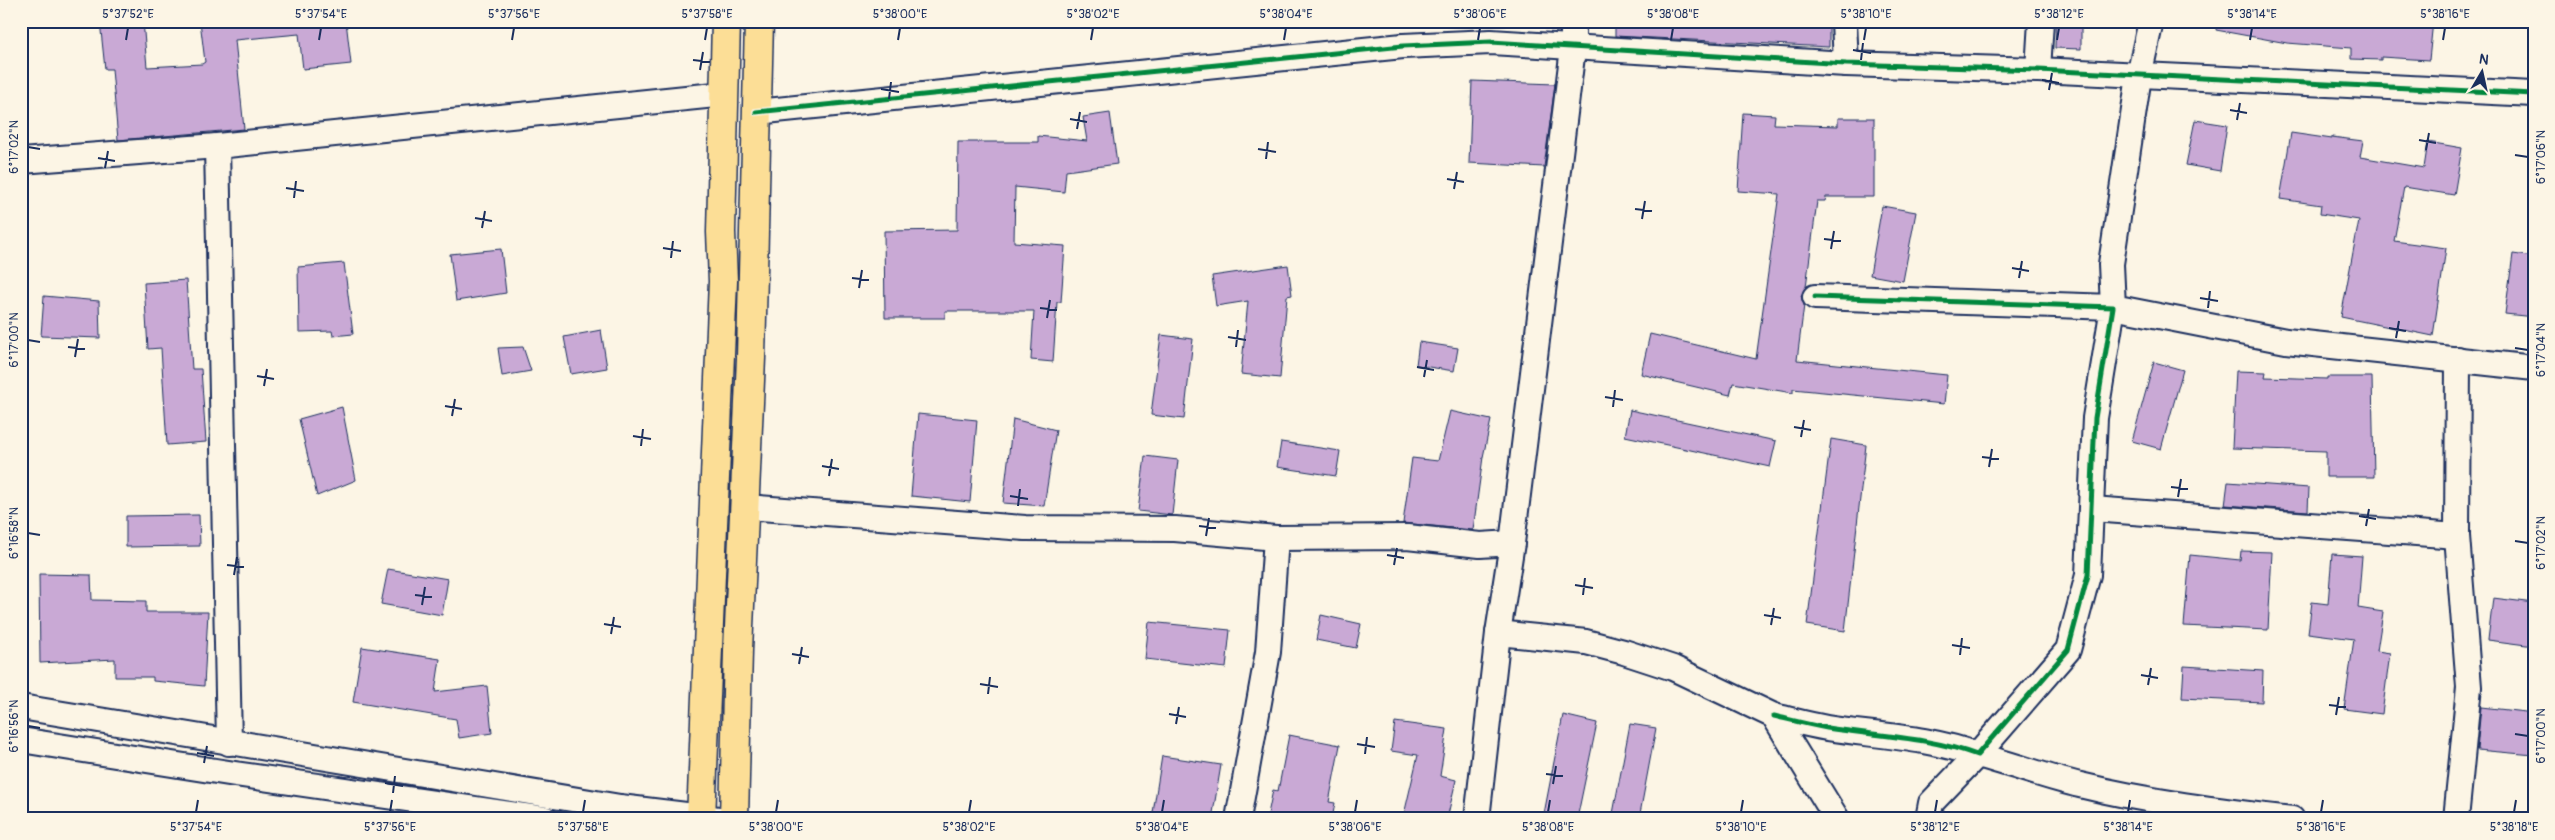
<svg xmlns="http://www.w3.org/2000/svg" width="2555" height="840" font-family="Pangolin,sans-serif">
<rect width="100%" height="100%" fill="#fcf5e5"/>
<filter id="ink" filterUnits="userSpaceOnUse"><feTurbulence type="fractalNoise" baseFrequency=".02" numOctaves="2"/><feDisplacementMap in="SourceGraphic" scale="10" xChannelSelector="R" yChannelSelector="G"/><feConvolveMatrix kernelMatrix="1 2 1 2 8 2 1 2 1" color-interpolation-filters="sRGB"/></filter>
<g filter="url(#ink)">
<g fill="#c9a9d5" stroke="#1b2f5e">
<path d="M100,21h43l4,46 55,-3 3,-2 -5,-41h146l5,43 -48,5 -4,-35 -64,6 9,89 -126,11 -6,-71h-7z"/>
<path d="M1615,21h214v26l-214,-11z"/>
<path d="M2056,21h25v28l-26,-1z"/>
<path d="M2217,21h216l-4,39 -48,-3v3l-30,-1v-11l-64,-5 -71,-13z"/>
<path d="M1472,81l83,3 -11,83 -75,-4z"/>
<path d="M1110,113l7,51 -51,7 -2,21 -49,-5 -1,55 51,4 -4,56h-4l-4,60 -22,-2 3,-49h-89v7h-60l-1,-87 73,-1 1,-88h80v-6l49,5 -4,-24z"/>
<path d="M1743,113l32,2 -1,9 64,2v-8h36v79h-48l-1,4h-8l-11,86 -5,9 3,9 -7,55 150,15 -3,29 -151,-15v4l-60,-10 -3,12 -89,-21 9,-40 106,25 23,-165 -41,-3z"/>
<path d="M2195,120l32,5 -7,46 -34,-6z"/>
<path d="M2291,133l41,6v-2l31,4 -3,16 64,11 4,-26 34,6 -8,47 -50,-8 -10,54 52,7 -13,88 -92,-19 18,-97 -39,-6 1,-9 -41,-6z"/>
<path d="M1882,206l34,6 -13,69 -33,-6z"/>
<path d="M501,249l5,44 -50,8 -6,-47z"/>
<path d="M2513,254l21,3v60l-29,-3z"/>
<path d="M344,263l9,71 -20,2 -1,-5 -33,1 -1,-65z"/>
<path d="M1288,265l4,30 -5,1 -7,82 -39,-4 7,-73 -32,5 -4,-30z"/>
<path d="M186,280l6,89h9l5,73 -39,3 -6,-97 -13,1 -4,-66z"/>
<path d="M44,296l55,5 1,37 -59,-2z"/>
<path d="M601,330l6,38 -36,6 -7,-37z"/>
<path d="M1161,335l32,4 -9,80 -33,-4z"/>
<path d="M1419,342l39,6 -4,23 -38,-6z"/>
<path d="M523,347l8,24 -29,5 -4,-28z"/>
<path d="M2154,362l29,8 -22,79 -29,-8z"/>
<path d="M2236,371l30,1 -1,5 62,2v-2h45l2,100h-48v-26l-94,-3z"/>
<path d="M342,407l14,73 -39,16 -18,-77z"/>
<path d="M1630,410l146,31 -6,26 -145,-31z"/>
<path d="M1450,411l41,9 -8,37 -10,73 -70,-7 9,-65 26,3z"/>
<path d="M918,414l59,6 -7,82 -59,-6z"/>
<path d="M1013,419l43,11 -12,76 -41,-3z"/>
<path d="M1831,439l35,6 -21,186 -38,-6z"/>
<path d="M1281,442l59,9 -4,25 -59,-9z"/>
<path d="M1145,456l33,4 -6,55 -34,-4z"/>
<path d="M2228,482l81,6 -1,23 -83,-6z"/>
<path d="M199,515l1,31 -74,1v-31z"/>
<path d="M2241,551l31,1 -4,78 -84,-4 6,-71 50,5z"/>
<path d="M2332,554l30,2 -4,52 25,4 -6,39 13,2 -8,61 -38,-5 10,-70 -46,-6 4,-31 16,2z"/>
<path d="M388,569l60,10 -6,36 -61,-11z"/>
<path d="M39,574l52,1 1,25 54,1v11h62l-4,74 -51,-5v-4h-38v-18l-75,4z"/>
<path d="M2493,598l41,5v43l-46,-6z"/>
<path d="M1321,615l40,9 -5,24 -40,-8z"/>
<path d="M1149,622l81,8 -4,38 -81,-9z"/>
<path d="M362,647l78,12 -5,33 52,-6 5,47 -33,5 -3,-19 -103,-17z"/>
<path d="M2184,666l79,5 -1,31 -80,-4z"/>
<path d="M2481,707l53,6v42l-57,-5z"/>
<path d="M1563,715l34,8 -20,96h-34z"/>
<path d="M1395,722l52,7 -7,47 16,4 -9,39h-44l15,-64 -27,-4z"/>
<path d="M1630,724l26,4 -17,91h-27z"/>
<path d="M1289,735l51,10 -11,57 6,1 -3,16h-65l6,-29 5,1z"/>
<path d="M1162,756l59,9 -9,54h-60z"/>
</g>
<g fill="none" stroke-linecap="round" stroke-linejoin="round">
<g stroke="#1b2f5e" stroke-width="28">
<g id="minor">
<path d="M1844,21l2,43"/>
<path d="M2151,21l-12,55 -28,188 2,43 173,34 248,27"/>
<path d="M2038,70l3,-49"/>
<path d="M756,112l647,-66 88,-4 355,22 192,6 496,24"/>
<path d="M217,146l12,597"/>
<path d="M21,161l196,-15 508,-52"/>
<path d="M745,507l280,21 150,1 101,9 131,-1 73,8 32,-2"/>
<path d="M2092,509l365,27"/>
<path d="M1498,633l88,9 38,10 49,16 101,48 63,103"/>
<path d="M21,707l599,100 99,12"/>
<path d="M1774,716c17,4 35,9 53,12 51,8 101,9 150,27l91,-105 20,-75 7,-157 18,-111 -298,-10"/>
<path d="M21,740l214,34 310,45"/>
<path d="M1238,819l30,-167 8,-114"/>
<path d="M1477,819l21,-186 14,-90 61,-495v-27"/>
<path d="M1928,819l3,-16 46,-48c35,9 68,22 103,30 69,17 141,26 212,34"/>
<path d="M2456,819l13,-132 -12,-151 1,-177"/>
</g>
</g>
<g stroke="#1b2f5e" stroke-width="31">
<g id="highway">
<path d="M701,819l22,-538 -2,-49 5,-211"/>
<path d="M734,819l4,-169 13,-292 8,-337"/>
</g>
</g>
<use href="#minor" stroke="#fcf5e5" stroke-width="24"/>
<use href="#highway" stroke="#fcde96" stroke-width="28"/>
<g stroke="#fcf5e5" stroke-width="8">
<g id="cycleway">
<path d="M756,112l647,-66 88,-4 355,22 192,6 496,24"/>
<path d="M1774,716c17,4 35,9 53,12 51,8 101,9 150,27l91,-105 20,-75 7,-157 18,-111 -298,-10"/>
</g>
</g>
<use href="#cycleway" stroke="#00873e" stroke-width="5"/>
</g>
</g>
<path fill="none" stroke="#1b2f5e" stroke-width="2" d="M126,40l2,-12M319,40l2,-12M512,40l2,-12M705,40l2,-12M898,40l2,-12M1091,40l2,-12M1284,40l2,-12M1478,40l2,-12M1671,40l2,-12M1864,40l2,-12M2057,40l2,-12M2250,40l2,-12M2443,40l2,-12M1853,50l18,3M693,60l17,2M1861,60l2,-17M700,70l3,-18M2042,80l17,3M881,89l18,3M2049,90l3,-17M889,99l2,-17M2230,110l17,3M1070,119l17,3M2237,120l3,-17M1077,129l3,-17M2419,140l17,3M28,147l12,2M1258,149l18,3M2426,150l3,-17M2515,155l13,2M98,158l17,3M1266,159l2,-17M105,168l3,-17M1447,179l17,3M286,188l18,3M1454,189l3,-17M294,198l2,-17M1635,209l17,2M475,218l17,3M1642,219l3,-18M482,228l3,-17M1824,239l17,2M663,248l18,3M1831,249l3,-18M671,258l2,-17M2012,268l17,3M852,278l17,2M2019,278l3,-17M859,288l3,-18M2200,298l18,3M1040,308l17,2M2208,308l2,-17M1047,318l3,-18M2389,328l17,3M1228,337l18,3M2396,338l3,-17M28,340l12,2M68,347l17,2M1236,347l2,-17M2515,348l13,2M75,357l3,-18M1417,367l17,3M257,376l17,3M1424,377l3,-17M264,386l3,-17M1605,397l18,3M445,406l17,3M1613,407l2,-17M452,416l3,-17M1794,427l17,3M633,436l18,3M1801,437l3,-17M641,446l2,-17M1982,457l17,2M822,466l17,3M1989,467l3,-18M829,476l3,-17M2171,487l17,2M1010,496l18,3M2178,497l3,-18M1018,506l2,-17M2359,516l17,3M1199,526l17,2M2366,526l3,-17M28,533l12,2M1206,536l3,-18M2515,541l13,2M1387,555l17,3M227,565l17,2M1394,565l3,-17M234,575l3,-18M1575,585l18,3M415,595l17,2M1583,595l2,-17M422,605l3,-18M1764,615l17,3M604,624l17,3M1771,625l3,-17M611,634l3,-17M1952,645l18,3M792,654l17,3M1960,655l2,-17M799,664l3,-17M2141,675l17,3M980,684l18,3M2148,685l3,-17M988,694l2,-17M2329,705l17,2M1169,714l17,3M2336,715l3,-18M1176,724l3,-17M28,726l12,2M2515,734l13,2M1357,744l18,3M197,753l17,3M1365,754l2,-17M204,763l3,-17M1546,774l17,2M385,783l18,3M1553,784l3,-18M393,793l2,-17M196,812l2,-12M390,812l2,-12M583,812l2,-12M776,812l2,-12M969,812l2,-12M1162,812l2,-12M1355,812l2,-12M1548,812l2,-12M1741,812l2,-12M1935,812l2,-12M2128,812l2,-12M2321,812l2,-12M2514,812l2,-12"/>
<rect width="2555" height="840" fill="none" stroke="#fcf5e5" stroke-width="55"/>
<g transform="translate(2482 72) rotate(9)" stroke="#fcf5e5" stroke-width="4" paint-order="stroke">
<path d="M0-4L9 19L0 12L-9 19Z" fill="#1b2f5e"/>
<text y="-8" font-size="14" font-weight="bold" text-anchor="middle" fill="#1b2f5e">N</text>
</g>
<rect x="28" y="28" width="2500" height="784" fill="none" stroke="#1b2f5e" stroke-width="2"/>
<g font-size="12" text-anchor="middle" fill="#1b2f5e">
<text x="128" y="18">5°37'52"E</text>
<text x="321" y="18">5°37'54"E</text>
<text x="514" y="18">5°37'56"E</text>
<text x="707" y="18">5°37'58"E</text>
<text x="900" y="18">5°38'00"E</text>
<text x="1093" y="18">5°38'02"E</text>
<text x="1286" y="18">5°38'04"E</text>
<text x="1480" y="18">5°38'06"E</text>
<text x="1673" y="18">5°38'08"E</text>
<text x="1866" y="18">5°38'10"E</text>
<text x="2059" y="18">5°38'12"E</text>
<text x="2252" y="18">5°38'14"E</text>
<text x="2445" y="18">5°38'16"E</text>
<text transform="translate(14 147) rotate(-90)" y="4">6°17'02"N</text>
<text transform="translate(2541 157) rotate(-90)" y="4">6°17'06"N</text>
<text transform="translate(14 340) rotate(-90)" y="4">6°17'00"N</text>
<text transform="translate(2541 350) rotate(-90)" y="4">6°17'04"N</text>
<text transform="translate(14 533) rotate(-90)" y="4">6°16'58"N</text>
<text transform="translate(2541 543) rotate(-90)" y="4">6°17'02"N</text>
<text transform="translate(14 726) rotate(-90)" y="4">6°16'56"N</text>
<text transform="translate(2541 736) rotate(-90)" y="4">6°17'00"N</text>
<text x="196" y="831">5°37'54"E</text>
<text x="390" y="831">5°37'56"E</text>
<text x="583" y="831">5°37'58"E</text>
<text x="776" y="831">5°38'00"E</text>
<text x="969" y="831">5°38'02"E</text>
<text x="1162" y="831">5°38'04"E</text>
<text x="1355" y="831">5°38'06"E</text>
<text x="1548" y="831">5°38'08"E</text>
<text x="1741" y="831">5°38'10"E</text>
<text x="1935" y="831">5°38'12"E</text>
<text x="2128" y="831">5°38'14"E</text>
<text x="2321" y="831">5°38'16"E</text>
<text x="2514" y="831">5°38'18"E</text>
</g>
</svg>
